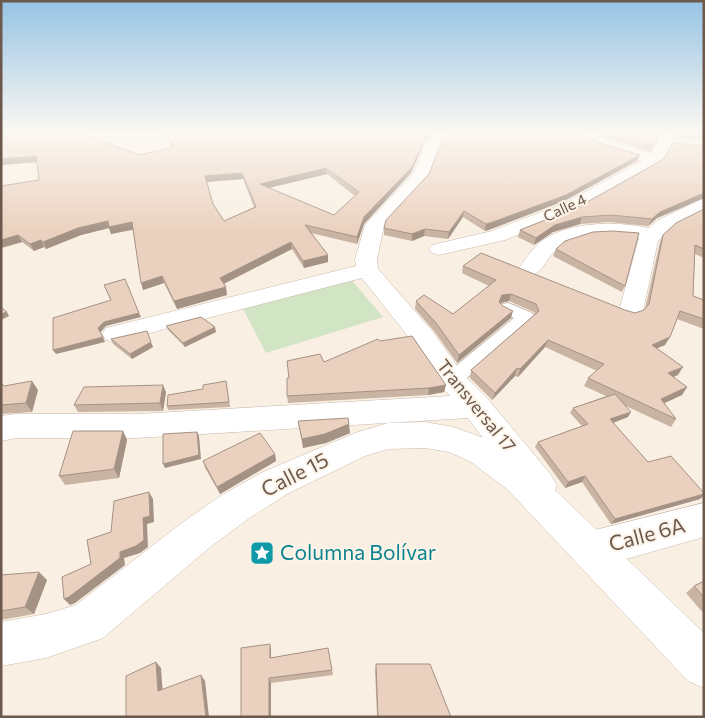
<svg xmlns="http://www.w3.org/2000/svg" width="705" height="718" font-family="Commissioner,sans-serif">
<rect width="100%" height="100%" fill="#f9f0e3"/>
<path fill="#d1e4c4" d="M349,277l34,40 -117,36 -25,-48z"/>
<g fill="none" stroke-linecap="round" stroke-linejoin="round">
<g stroke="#c8b8ac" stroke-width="2">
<path id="pedestrian" d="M508,303l24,10 3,4 -76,68 -7,2 -7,-2 -3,-5 3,-5 69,-57 -12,-6 -3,-4 3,-4z"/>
</g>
<g stroke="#c8b8ac" stroke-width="1">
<g id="minor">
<path d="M435,133h15l-9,10 -14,36 -43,47 -7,33 1,10 55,63 29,41 25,25 64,77 6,11 -6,11 -12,4 -12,-4 -59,-79 -331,20h-121l-15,3v-25l15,-2h121l313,-18 -8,-9 -28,-43 -52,-66 -247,64 -9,-2 -4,-6 4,-6 250,-62 -1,-7 10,-34 48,-51 14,-32z"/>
<path d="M579,133h15l6,5 51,16 11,-21h14l-3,9 -13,21 -83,48 -72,29 -66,15 -7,-2 -3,-4 3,-4 60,-14 73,-28 77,-42 -52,-17z"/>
<path d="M704,198v14l-32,16 -14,13 -15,70 -3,5 -9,3 -9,-3 -3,-5 20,-73c-26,-5 -53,-4 -77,8 -19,10 -17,34 -41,29l-3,-5c7,-10 14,-22 25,-30 28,-19 74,-19 106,-12l9,-8z"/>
</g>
</g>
<g stroke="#c8b8ac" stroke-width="1">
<path id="tertiary" d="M704,503v34l-113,32 -14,-6 -6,-13 6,-13 14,-6z"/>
</g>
<g stroke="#cdbaac" stroke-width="1">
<path id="secondary" d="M425,422l28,5 42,15 37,26 172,165v55l-16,-7 -180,-191 -37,-28 -22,-10 -24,-4 -37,1 -23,7 -78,38 -39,25 -39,29 -106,90 -57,20 -45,8v-44l45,-8 30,-9 107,-83 39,-27 41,-23 92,-39 33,-10z"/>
</g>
<use href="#pedestrian" fill="#fff" fill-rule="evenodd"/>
<use href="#minor" fill="#fff" fill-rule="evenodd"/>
<use href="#tertiary" fill="#fff" fill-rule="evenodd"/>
<use href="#secondary" fill="#fff" fill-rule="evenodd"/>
</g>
<g fill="#c9b3a3" fill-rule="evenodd">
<path d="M1,133l139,22 32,-7 -7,-15h268l-8,8 -14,32 -47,51 -7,20 -46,-11 17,29 -24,6 -12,-19 -68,35 3,11 -50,14 -13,-26 -21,7 -10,-60 -22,4 -2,-6 -28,7 -35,14 -2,-2 -10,4 -12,-9 -21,6 38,-68 -2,-18 -36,3zM327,174l28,22 -21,19 -65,-27zM243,179l11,28 -30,14 -11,-17 -6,-22z"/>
<path d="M596,133h65l-11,19 -49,-16z"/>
<path d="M677,133h27v8l-28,-4 2,-3z"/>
<path d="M591,140l46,21 -73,40 -73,28 -6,2 -22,-14 -15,22 -24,-3 -12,5 -28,-6v-7l45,-54z"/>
<path d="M704,146v52l-47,20 -9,8 -39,-4 -29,2 -27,8 -19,13 -16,-8 2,-7 60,-24z"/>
<path d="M704,209v49l-9,-4 -2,42 11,4v29l-27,-10 -12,26 -8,3 21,27 -5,2 14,10 -5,8 -18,8 12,16 -5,8 -45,-21 2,11 -15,6 35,39 56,31v3l-4,3 -89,25 -29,-42 -17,6 -30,-41 3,-5 44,-16 -12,-13 3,-5 33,-12 -22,-10 4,-8 9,-7 -52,-24 -27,30 -3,-1 -23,24 -22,-22 1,-8 64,-56 -1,-2 -25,-11 -9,2 11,15 -54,45 -23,-32 -19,-22 1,-8 37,13 36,-28 -27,-13 1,-7 172,47 9,-3 1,-1 15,-67 3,-7z"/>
<path d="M556,249l69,37 -3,6 -69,-36z"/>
<path d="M166,326l50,6 -31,15 -17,-17z"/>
<path d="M111,339l42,8 -21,12 -19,-15z"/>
<path d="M380,341l66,44 -2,7 -16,3 -140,8 -1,-7 2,-18 35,-16z"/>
<path d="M226,381l4,26 -62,3 -1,-4 36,-17z"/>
<path d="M1,383l3,3 34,4 -6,22 -31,2z"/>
<path d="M166,392l-3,19 -85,1 -4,-7z"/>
<path d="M298,421l52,12 -24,10 -23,5z"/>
<path d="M123,431l4,9 -8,38 -54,7 -6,-9z"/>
<path d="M275,454l1,7 -56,33 -15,-26 -2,-7z"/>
<path d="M1,575l46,5 -13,34 -33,6z"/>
<path d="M704,581v33l-18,-21 8,-7z"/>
<path d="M271,650v7l61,13 1,5 -62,8 -30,34z"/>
<path d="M376,664l75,53h-74l-2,-47z"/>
</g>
<g fill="#a49285">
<path d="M429,133h4l-8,8 -14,32 -47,51 -7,20v-7l7,-20z"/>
<path d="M660,133h1l-11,19 2,-6z"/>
<path d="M640,155l-3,6 -73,40 -73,28 -6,2 1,-7z"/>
<path d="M36,156l3,6 -38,3v-6z"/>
<path d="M326,168l1,6 -67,16v-6z"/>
<path d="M242,173l1,6 -37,3 -1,-6z"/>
<path d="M704,193v5l-47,20 -9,8 4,-7 8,-7z"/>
<path d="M464,211l-1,6 -15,22 1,-7z"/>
<path d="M582,217l-2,7 -27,8 -19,13 2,-7 19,-13z"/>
<path d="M108,221l24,1 2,7 -23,5 -2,-6 -28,7 -35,14 -3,-7 35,-14z"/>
<path d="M425,229l-1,7 -12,5v-7z"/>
<path d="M18,235l4,7 -21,6v-8z"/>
<path d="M41,240l3,7 -10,4 -4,-7z"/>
<path d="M291,242l1,7 -71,36 -1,-7z"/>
<path d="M328,255v7l-24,6 -1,-7z"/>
<path d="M162,276l2,7 -21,7 -2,-7z"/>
<path d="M226,287l1,8 -50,14 -3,-8z"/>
<path d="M511,294l-2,7 -9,2 -1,-1 3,-7z"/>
<path d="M513,311l-2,7 -54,45 2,-8z"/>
<path d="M7,312l2,4 -8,4v-6z"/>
<path d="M139,313l2,4 -35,9 -6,7 -2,-5 6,-6z"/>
<path d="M215,327l1,5 -31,15 -2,-4z"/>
<path d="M103,337l2,5 -49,12 -3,-4z"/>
<path d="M670,337l-5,8 -17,7 4,-7z"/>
<path d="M548,340l-3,7 -27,30 2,-8z"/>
<path d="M151,342l2,5 -21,12 -2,-5z"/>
<path d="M683,367l-5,8 -15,6 5,-8z"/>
<path d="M517,368l-2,8 -23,24 3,-7z"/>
<path d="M32,381l6,9 -6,22 -6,-9z"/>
<path d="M163,385l3,7 -3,19 -3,-8z"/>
<path d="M446,385l-2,7 -16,3 1,-7z"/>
<path d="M687,387l-5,8 -26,12 5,-8z"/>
<path d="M631,412l-3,5 -21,8 3,-6z"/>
<path d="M349,424l1,9 -24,10 -23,5 -1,-9z"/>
<path d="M123,431l4,9 -8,38 -5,-9z"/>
<path d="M197,432l2,4 2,23 -36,9 -2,-4z"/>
<path d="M275,454l1,7 -56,33 -3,-7z"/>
<path d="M585,476l-3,6 -17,6 3,-6z"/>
<path d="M149,492l4,7 1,23 -7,2 1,23 -8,6 -16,5 1,7 -50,38 -5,2 -6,-6 56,-47 23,-34z"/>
<path d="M704,494l-4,5 -89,25 4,-5z"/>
<path d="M39,572l8,8 -13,34 -9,-7z"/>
<path d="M270,644l1,6v13l-1,-5z"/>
<path d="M156,662l5,6 2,28 -5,-5z"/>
<path d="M201,675l4,6 4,36h-3z"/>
<path d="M269,678l2,5v34h-2z"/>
</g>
<g fill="#ead0be" stroke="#a49285" fill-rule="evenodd">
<path d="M1,133h79l60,22 34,-8 -7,-14h262l-3,3 -14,31 -48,50 -7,20 -52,-12 23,30 -25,6 -12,-19 -71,36 6,9 -52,14 -12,-25 -21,7 -9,-61 -23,5 -1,-6 -30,7 -35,14 -2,-2 -11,4 -12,-9 -17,5v-54l38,-6 -3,-24 -35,3zM326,168l33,24 -25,23 -74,-31zM242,173l14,34 -32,14 -11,-17 -8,-28z"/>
<path d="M448,133h136l7,7 49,15 -74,40 -73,27 -7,2 -22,-13 -15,21 -24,-3 -13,5 -28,-6 2,-8 43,-46 14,-36z"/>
<path d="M610,133h50l-8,13z"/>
<path d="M686,133h18v2z"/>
<path d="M673,143l31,3v47l-44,19 -8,7 -41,-4 -29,2 -27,8 -19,13 -16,-8 60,-24 84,-47z"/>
<path d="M704,209v40l-9,-4 -2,51 11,4v19l-24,-8 -10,26 -18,8 31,22 -15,6 19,14 -26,12 15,20 -88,-41 16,-14 -56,-24 -28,29 -3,-1 -22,25 -24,-23 68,-59 -3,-7 -25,-10 -9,1 -3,7 4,4 10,5 -54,44 -23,-32 -20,-22 8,-6 29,19 43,-34 -33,-14 18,-13 144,57 10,3 9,-3 5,-6 14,-69 13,-12z"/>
<path d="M612,231l27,2 -14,53 -69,-37 9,-8 28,-9z"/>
<path d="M125,279l14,34 -35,9 -6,6 5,9 -50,13v-32l58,-18 -7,-15z"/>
<path d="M1,307l6,5 -6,2z"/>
<path d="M201,317l14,10 -32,16 -17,-17z"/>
<path d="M147,331l4,11 -21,12 -19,-15z"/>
<path d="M412,336l34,49 -17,3 -142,8v-18h2l-2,-17 33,-7 4,8 54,-23 2,2z"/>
<path d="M32,381l-6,22 -25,2v-22l3,3z"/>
<path d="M226,381l3,21 -62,4 1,-11 35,-6v-4z"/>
<path d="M163,385l-3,18 -86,2 10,-18z"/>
<path d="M615,394l16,18 -21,7 38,43 23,-6 33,37v1l-89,25 -30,-43 -17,6 -30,-40 50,-18 -15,-16z"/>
<path d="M348,418l1,6 -24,10 -23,5 -4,-18z"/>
<path d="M73,431h50l-9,38 -55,7z"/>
<path d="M197,432l2,23 -36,9v-30z"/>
<path d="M260,433l15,21 -58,33 -14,-26z"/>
<path d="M149,492l1,24 -7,2 1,22 -8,6 -16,6v6l-51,39 -5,2 -2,-22 29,-13 -4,-24 24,-8 3,-31z"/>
<path d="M39,572l-14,35 -24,4v-36z"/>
<path d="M704,581v16l-10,-11z"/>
<path d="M270,644v14l58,-10 4,22 -63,8v39h-28v-69z"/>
<path d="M156,662l2,29 43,-16 5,42h-80v-41z"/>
<path d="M376,664h54l21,53h-73z"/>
</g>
<linearGradient id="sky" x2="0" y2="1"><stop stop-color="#96c3e4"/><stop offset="0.57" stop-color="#fcf8f2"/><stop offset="1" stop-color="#fcf8f2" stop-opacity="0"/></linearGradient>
<rect width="705" height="233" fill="url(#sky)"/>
<defs>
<g id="sight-square" transform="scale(1.25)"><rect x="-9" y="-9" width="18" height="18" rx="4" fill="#0f9aa8" stroke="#fcf4e9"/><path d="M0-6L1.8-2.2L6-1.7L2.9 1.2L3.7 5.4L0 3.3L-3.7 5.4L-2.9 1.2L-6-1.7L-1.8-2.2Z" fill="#fff"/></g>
</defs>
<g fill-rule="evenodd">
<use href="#sight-square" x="262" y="553"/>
</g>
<g text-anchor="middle" stroke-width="4" stroke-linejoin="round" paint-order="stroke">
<g font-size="15" fill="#6d584d" stroke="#fcf4e9">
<text transform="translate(565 208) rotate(-25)" y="5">Calle 4</text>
</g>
<g font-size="18" fill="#6d584d" stroke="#fcf4e9">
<text transform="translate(476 406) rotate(51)" y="6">Transversal 17</text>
</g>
<g font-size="21" fill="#6d584d" stroke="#fcf4e9">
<text transform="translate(295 475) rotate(-27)" y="7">Calle 15</text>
<text transform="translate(647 535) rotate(-15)" y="7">Calle 6A</text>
</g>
<g font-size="21" fill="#0d838f" stroke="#fcf4e9" text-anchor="start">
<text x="280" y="560">Columna Bolívar</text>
</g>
</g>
<rect width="705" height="718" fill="none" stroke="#6d584d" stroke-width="5"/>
</svg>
